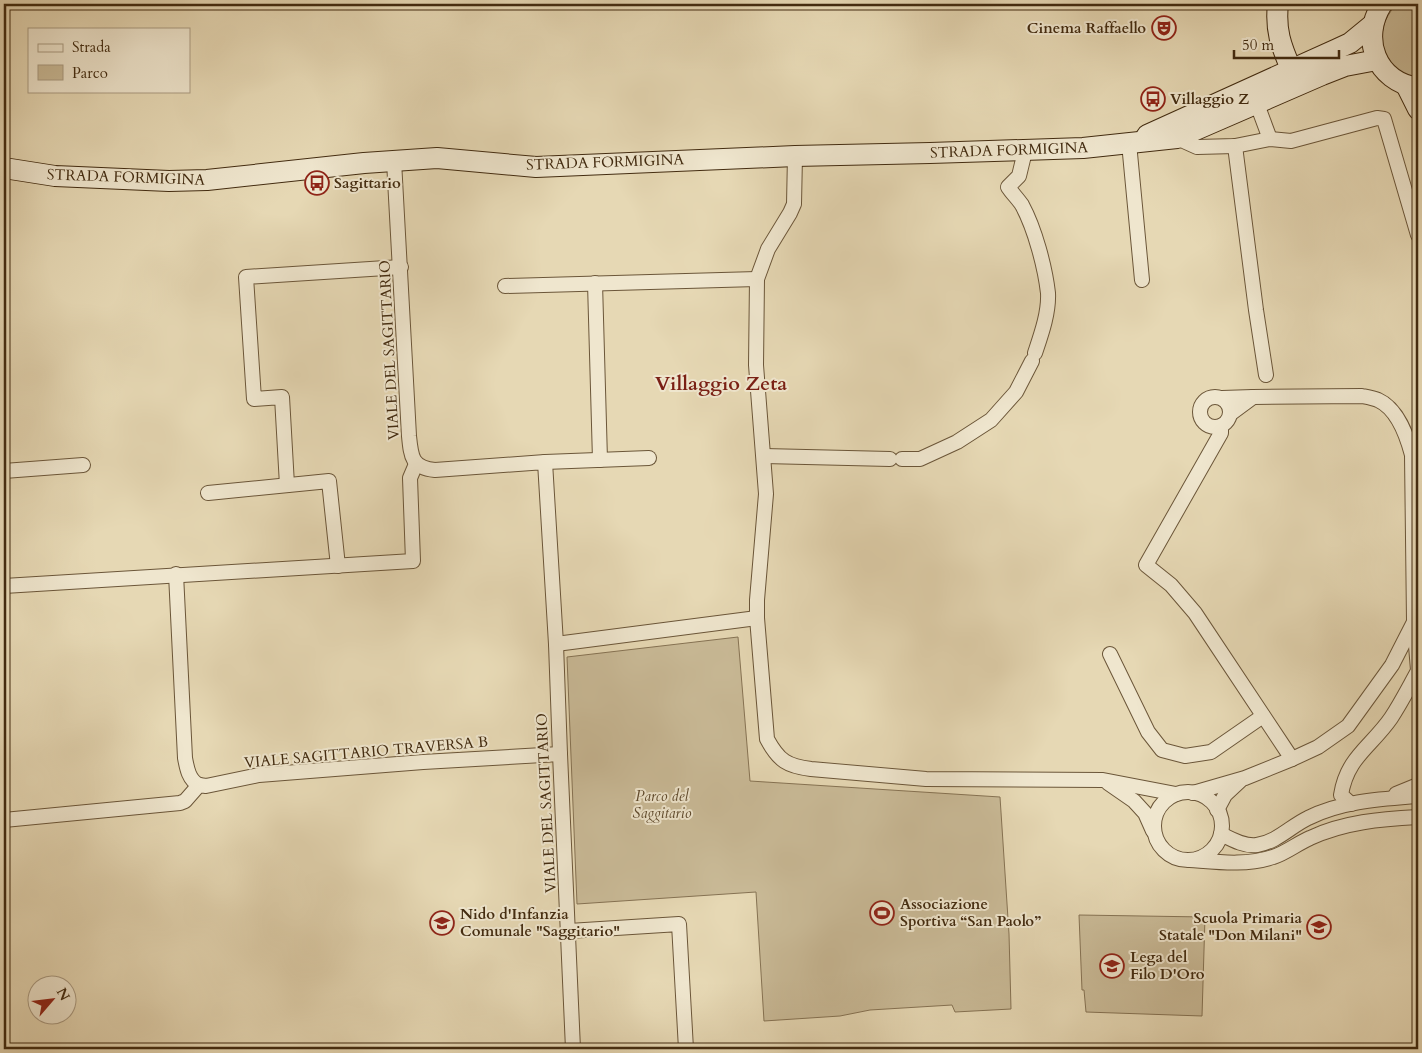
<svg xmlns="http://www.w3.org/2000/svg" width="1422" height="1053" font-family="Cardo,serif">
<rect width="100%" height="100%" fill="#e6d8b4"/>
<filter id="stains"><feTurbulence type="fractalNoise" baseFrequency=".004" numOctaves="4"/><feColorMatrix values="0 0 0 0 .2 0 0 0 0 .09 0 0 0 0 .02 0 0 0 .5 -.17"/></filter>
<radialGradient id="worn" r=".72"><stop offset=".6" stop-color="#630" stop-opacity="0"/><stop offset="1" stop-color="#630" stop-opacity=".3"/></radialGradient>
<g fill="#cabb98" stroke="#867354">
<path d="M1397,4h21v75c-6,-3 -16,-5 -21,-10 -21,-19 -19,-46 0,-65z"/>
<path d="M738,637l12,144 250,16 9,137 2,75 -56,3 -3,-7 -82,5 -30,6 -76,5 -8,-129 -179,12 -10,-247z"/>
<path d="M1079,915l126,2 -3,99 -116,-4 -2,-22h-2z"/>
</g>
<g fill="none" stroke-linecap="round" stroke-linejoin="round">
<g stroke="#6b5639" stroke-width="16">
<g id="street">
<path d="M1257,104l13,35"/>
<path d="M1177,138l20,9 38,-1 35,-7 21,2 86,-23 7,1 34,116"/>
<path d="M1129,143l13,137"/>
<path d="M1235,146l21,164 10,65"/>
<path d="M1025,151l-6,25 -11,11c4,6 10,12 14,18 13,24 23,62 26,88 1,20 -7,42 -13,60"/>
<path d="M795,156l-1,48 -4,9 -22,36 -11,30 -1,86 10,129 -9,106v18l10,121c12,22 20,27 44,30l115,10 177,1 73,14"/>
<path d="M394,161l15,275c2,21 3,32 26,34l110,-8 11,182 4,110 13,295"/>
<path d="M595,283l5,177"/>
<path d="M505,286l252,-7"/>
<circle cx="1215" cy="412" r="15"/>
<path d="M1253,397l109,-1c5,1 11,2 16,4 20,9 29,36 34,55l2,166 4,49"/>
<path d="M1222,398l31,-1 -23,17"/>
<path d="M1221,426v7l-75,132 25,20 24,28 97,146"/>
<path d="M764,456l126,3"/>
<path d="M902,459h18l37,-17 34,-22 25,-28 16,-31"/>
<path d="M545,462l104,-4"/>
<path d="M4,471l79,-6"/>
<path d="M287,485l-5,-88 -28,2 -8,-122 155,-10"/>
<path d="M208,493l121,-12 9,85"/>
<path d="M176,574l9,184c2,11 4,22 14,27"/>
<path d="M4,586l409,-25 -3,-83 6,-14"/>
<path d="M556,644l201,-26"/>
<path d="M1110,654l38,78 14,18 23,6 26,-4 52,-36"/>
<path d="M1108,783l26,18 11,12 8,18"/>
<circle cx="1188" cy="826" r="34"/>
<path d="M1193,793l52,-15 47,-19 26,-12 30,-21 44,-61 22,-43"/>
<path d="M1396,794l22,-9"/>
<path d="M1351,804l-10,-9c6,-38 30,-48 50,-77 10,-15 18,-31 27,-47"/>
<path d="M1217,810l8,-15 15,-14"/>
<path d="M4,820l176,-17 5,-2 14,-16 7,1 53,-11 164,-13 137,-8"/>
<path d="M1221,834c10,5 24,13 36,11 20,-3 34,-19 51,-27 34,-17 73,-19 110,-22"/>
<path d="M1190,860c27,2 56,6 83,-3 13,-4 25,-14 37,-19 34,-16 71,-19 108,-21"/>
<path d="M569,931l110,-7 7,125"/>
</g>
</g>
<g stroke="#422b10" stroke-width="22">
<g id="secondary">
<path d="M1278,4c-3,26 3,42 13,65"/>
<path d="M1382,4c-22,35 -6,77 36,84"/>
<path d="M1407,87l11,22"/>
<path d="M1147,135l190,-86 13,-6 22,-18"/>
<path d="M4,168l51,8 114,5 38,-1 157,-17 73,-5 99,9 259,-11 135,-3 153,-5 94,-10 145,-63 23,-9 32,-6"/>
</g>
</g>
<use href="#street" stroke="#efe6ce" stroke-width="14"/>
<use href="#secondary" stroke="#efe6ce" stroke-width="20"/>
</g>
<defs>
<g id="theatre-ring" transform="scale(1.25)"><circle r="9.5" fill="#efe6ce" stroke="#8f2418" stroke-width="1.5"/><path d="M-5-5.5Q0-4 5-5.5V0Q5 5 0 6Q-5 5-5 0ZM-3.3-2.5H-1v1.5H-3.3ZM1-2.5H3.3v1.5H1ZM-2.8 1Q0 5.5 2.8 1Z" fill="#8f2418"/></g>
<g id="bus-ring" transform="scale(1.25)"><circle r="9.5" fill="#efe6ce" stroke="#8f2418" stroke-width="1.5"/><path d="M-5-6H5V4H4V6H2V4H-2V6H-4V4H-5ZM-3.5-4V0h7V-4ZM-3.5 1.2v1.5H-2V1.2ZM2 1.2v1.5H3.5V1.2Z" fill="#8f2418"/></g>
<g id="stadium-ring" transform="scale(1.25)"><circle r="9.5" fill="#efe6ce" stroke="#8f2418" stroke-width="1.5"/><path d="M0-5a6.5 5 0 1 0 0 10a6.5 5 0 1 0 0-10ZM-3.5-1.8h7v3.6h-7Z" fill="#8f2418"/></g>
<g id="school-ring" transform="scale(1.25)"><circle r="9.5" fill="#efe6ce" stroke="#8f2418" stroke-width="1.5"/><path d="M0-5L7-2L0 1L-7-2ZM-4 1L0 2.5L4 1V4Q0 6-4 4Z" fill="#8f2418"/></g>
</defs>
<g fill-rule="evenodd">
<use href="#theatre-ring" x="1164" y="28"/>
<use href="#bus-ring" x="1153" y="99"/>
<use href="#bus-ring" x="317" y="183"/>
<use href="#stadium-ring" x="882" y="913"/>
<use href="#school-ring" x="442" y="923"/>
<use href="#school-ring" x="1319" y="927"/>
<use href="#school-ring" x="1112" y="966"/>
</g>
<g text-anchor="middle" stroke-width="4" stroke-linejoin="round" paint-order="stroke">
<g font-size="15" font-weight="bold" fill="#422b10" stroke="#efe6ce" text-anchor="start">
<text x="1146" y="33" text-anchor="end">Cinema Raffaello</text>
<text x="1170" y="104">Villaggio Z</text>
<text x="334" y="188">Sagittario</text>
<text x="900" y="909">Associazione<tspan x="900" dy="17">Sportiva “San Paolo”</tspan></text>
<text x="460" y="919">Nido d'Infanzia<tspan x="460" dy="17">Comunale "Saggitario"</tspan></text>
<text x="1302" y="923" text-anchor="end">Scuola Primaria<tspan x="1302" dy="17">Statale "Don Milani"</tspan></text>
<text x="1130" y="962">Lega del<tspan x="1130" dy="17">Filo D'Oro</tspan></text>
</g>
<g font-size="15" fill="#422b10" stroke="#efe6ce">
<text transform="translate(1009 150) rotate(-2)" y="5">STRADA FORMIGINA</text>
<text transform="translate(605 162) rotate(-2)" y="5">STRADA FORMIGINA</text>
<text transform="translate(126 177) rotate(2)" y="5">STRADA FORMIGINA</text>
<text transform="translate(389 350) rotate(-93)" y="5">VIALE DEL SAGITTARIO</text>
<text transform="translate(366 752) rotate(-5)" y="5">VIALE SAGITTARIO TRAVERSA B</text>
<text transform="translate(546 803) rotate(-93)" y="5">VIALE DEL SAGITTARIO</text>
</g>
<g font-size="15" font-style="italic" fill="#5d482b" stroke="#efe6ce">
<text x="662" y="801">Parco del<tspan x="662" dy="17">Saggitario</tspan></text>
</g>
<g font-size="20" font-weight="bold" fill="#7a1f14" stroke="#efe6ce">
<text x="721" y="390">Villaggio Zeta</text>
</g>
</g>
<rect width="1422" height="1053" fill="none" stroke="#e6d8b4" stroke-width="20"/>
<rect x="5" y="5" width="1412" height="1043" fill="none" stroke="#422b10" stroke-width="2.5"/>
<rect x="10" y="10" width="1402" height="1033" fill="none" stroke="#422b10"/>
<rect x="28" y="28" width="162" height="65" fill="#efe6ce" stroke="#aa9b82"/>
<rect x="38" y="44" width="25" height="8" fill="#efe6ce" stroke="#aa9b82"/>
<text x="72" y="52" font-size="15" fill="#422b10">Strada</text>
<rect x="38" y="65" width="25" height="15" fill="#cabb98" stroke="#aa9b82"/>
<text x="72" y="78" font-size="15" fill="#422b10">Parco</text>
<g transform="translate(52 1000) rotate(62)"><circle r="24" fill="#efe6ce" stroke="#aa9b82"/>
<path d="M0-4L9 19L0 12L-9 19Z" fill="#8f2418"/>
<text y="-8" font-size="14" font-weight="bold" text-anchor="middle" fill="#422b10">N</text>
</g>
<path d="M1234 50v8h105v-8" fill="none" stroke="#422b10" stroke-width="2.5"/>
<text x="1242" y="50" font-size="15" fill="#422b10" stroke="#efe6ce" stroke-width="4" paint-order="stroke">50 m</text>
<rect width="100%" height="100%" filter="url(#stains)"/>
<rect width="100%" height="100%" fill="url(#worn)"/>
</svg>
